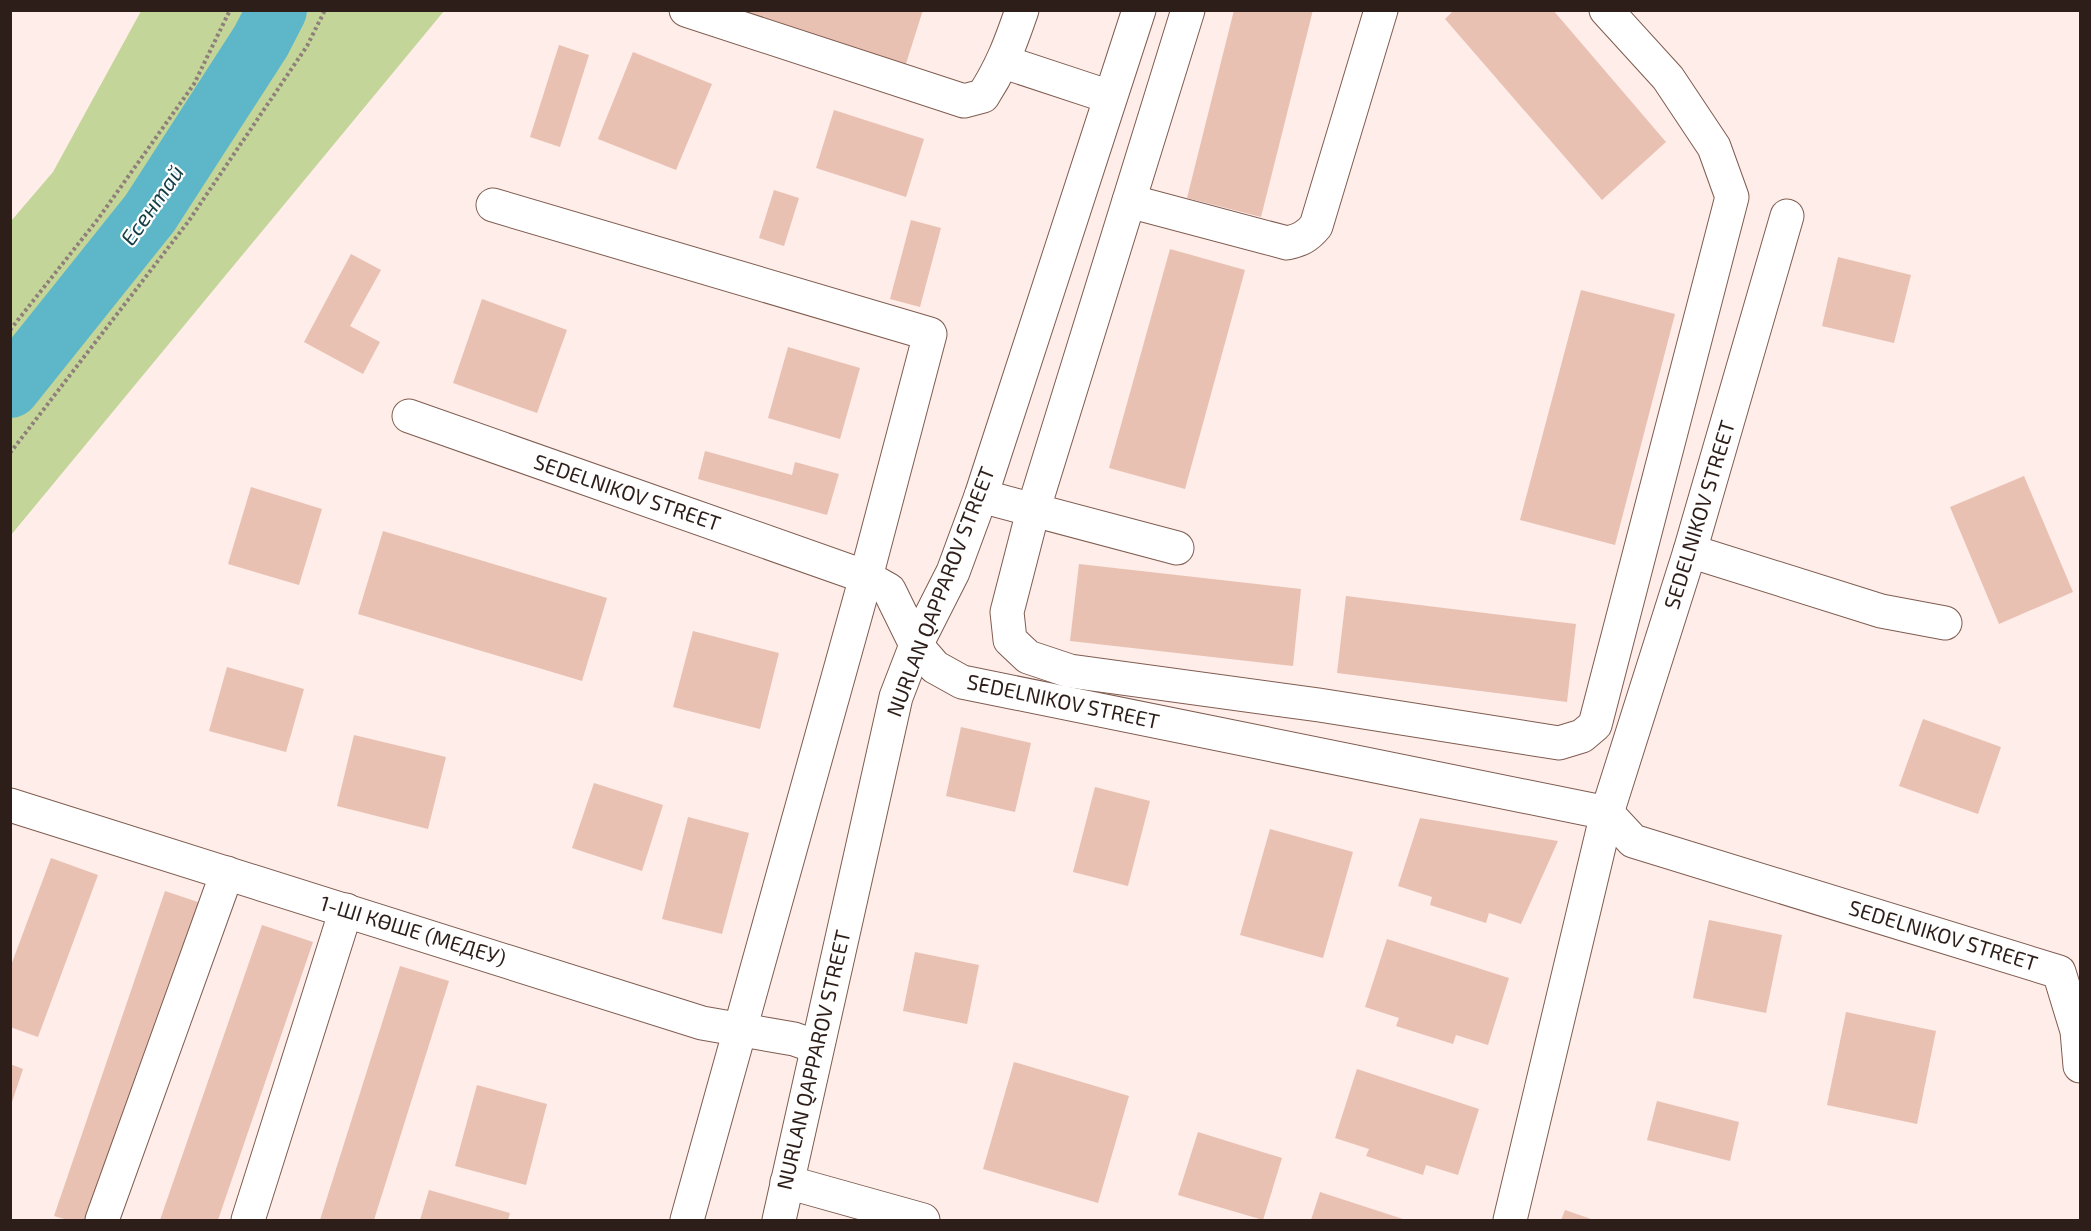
<svg xmlns="http://www.w3.org/2000/svg" width="2091" height="1231" font-family="'Exo 2',sans-serif">
<rect width="100%" height="100%" fill="#feede8"/>
<path fill="#c4d599" d="M141,11h303l-433,524v-314l42,-49z"/>
<g fill="none" stroke-linecap="round" stroke-linejoin="round">
<path stroke="#5eb7c8" stroke-width="60" d="M10,388l140,-175 111,-172 16,-31"/>
</g>
<g fill="#e9c1b3">
<path d="M720,10h203l-19,60z"/>
<path d="M1234,10h79l-52,207 -74,-19z"/>
<path d="M1454,10h99l113,132 -64,58 -157,-181z"/>
<path d="M559,45l30,10 -29,92 -30,-10z"/>
<path d="M633,52l79,32 -36,86 -78,-31z"/>
<path d="M834,110l90,29 -18,58 -90,-29z"/>
<path d="M774,190l25,8 -15,48 -25,-8z"/>
<path d="M911,220l30,8 -21,79 -30,-8z"/>
<path d="M1170,249l75,21 -60,219 -76,-21z"/>
<path d="M351,254l30,16 -31,56 30,16 -17,32 -59,-32z"/>
<path d="M1838,257l73,18 -17,68 -72,-17z"/>
<path d="M1581,290l94,24 -60,231 -95,-25z"/>
<path d="M482,299l85,31 -30,83 -84,-30z"/>
<path d="M788,347l72,21 -20,71 -72,-21z"/>
<path d="M705,451l87,24 3,-13 44,12 -12,41 -129,-36z"/>
<path d="M2024,476l49,116 -74,32 -49,-117z"/>
<path d="M251,487l71,22 -23,76 -71,-21z"/>
<path d="M383,531l224,67 -25,83 -224,-67z"/>
<path d="M1079,564l222,25 -8,77 -223,-25z"/>
<path d="M1346,596l230,28 -9,78 -230,-29z"/>
<path d="M693,631l86,22 -19,76 -87,-22z"/>
<path d="M227,667l77,22 -18,63 -77,-21z"/>
<path d="M1923,719l78,28 -23,67 -79,-28z"/>
<path d="M961,727l70,16 -16,69 -69,-16z"/>
<path d="M354,735l92,22 -18,72 -91,-23z"/>
<path d="M594,783l69,22 -21,66 -70,-23z"/>
<path d="M1095,787l55,14 -22,85 -55,-14z"/>
<path d="M688,817l61,16 -27,101 -60,-15z"/>
<path d="M1420,818l138,23 -37,83 -32,-11 -3,10 -56,-18 2,-8 -34,-11z"/>
<path d="M1270,829l83,23 -30,106 -83,-23z"/>
<path d="M51,858l47,17 -60,162 -28,-10v-59z"/>
<path d="M165,891l45,15 -108,314h-34l-14,-4z"/>
<path d="M1709,920l73,15 -16,78 -73,-15z"/>
<path d="M262,925l51,17 -95,278h-58z"/>
<path d="M1387,939l122,39 -21,67 -32,-10 -3,9 -57,-18 3,-8 -34,-11z"/>
<path d="M915,952l64,13 -12,59 -64,-13z"/>
<path d="M400,966l49,15 -75,239h-54z"/>
<path d="M1846,1012l90,19 -19,93 -90,-19z"/>
<path d="M1014,1062l115,34 -31,107 -115,-34z"/>
<path d="M10,1064l13,5 -12,36h-1z"/>
<path d="M1357,1069l122,40 -21,66 -32,-10 -3,10 -57,-19 3,-7 -34,-11z"/>
<path d="M477,1085l70,19 -21,81 -71,-19z"/>
<path d="M1657,1101l82,21 -9,39 -83,-21z"/>
<path d="M1198,1132l84,26 -19,62 -85,-25z"/>
<path d="M429,1190l81,23 -2,7h-88z"/>
<path d="M1320,1192l86,28h-95z"/>
<path d="M1565,1210l29,10h-33z"/>
</g>
<g fill="none" stroke-linecap="round" stroke-linejoin="round">
<g stroke="#7f5c50" stroke-width="35">
<g id="minor">
<path d="M686,10l278,91 19,-5c19,-29 28,-54 39,-86"/>
<path d="M1188,10l-155,501 -26,101 3,28 18,17 42,14 249,34 240,38 23,-7 13,-11 137,-528 -18,-50 -46,-69 -62,-68"/>
<path d="M1004,62l106,35"/>
<path d="M1129,201l158,42c13,-3 20,-6 29,-17l65,-216"/>
<path d="M493,205l437,129 -64,243 -179,643"/>
<path d="M409,416l457,161 23,13 27,55 19,22 27,15 645,131 26,28 426,131 18,59 3,35"/>
<path d="M981,496l196,52"/>
<path d="M1690,551l191,60 64,12"/>
<path d="M10,805l692,218 92,16 23,8"/>
<path d="M787,1182l136,38"/>
<path d="M102,1220l125,-347"/>
<path d="M248,1220l98,-310"/>
<path d="M779,1220l117,-523 20,-52 37,-73 28,-76 158,-486"/>
<path d="M1510,1220l97,-407 83,-262 97,-335"/>
</g>
</g>
<g stroke="#8e7f7a" stroke-width="4" stroke-dasharray="3 3" stroke-linecap="butt">
<path d="M10,330l88,-111 96,-135 36,-74"/>
<path d="M10,453l178,-231 119,-176 18,-36"/>
</g>
<use href="#minor" stroke="#fff" stroke-width="33"/>
</g>
<g text-anchor="middle" stroke-width="4.5" stroke-linejoin="round" paint-order="stroke">
<g font-size="21" fill="#2d1e19" stroke="#fff">
<text transform="translate(627 493) rotate(19)" y="7">SEDELNIKOV STREET</text>
<text transform="translate(1700 515) rotate(-73)" y="7">SEDELNIKOV STREET</text>
<text transform="translate(941 592) rotate(-69)" y="7">NURLAN QAPPAROV STREET</text>
<text transform="translate(1063 702) rotate(12)" y="7">SEDELNIKOV STREET</text>
<text transform="translate(413 931) rotate(17)" y="7">1-ШІ КӨШЕ (МЕДЕУ)</text>
<text transform="translate(1943 936) rotate(17)" y="7">SEDELNIKOV STREET</text>
<text transform="translate(814 1060) rotate(-77)" y="7">NURLAN QAPPAROV STREET</text>
</g>
<g font-size="22" font-style="italic" fill="#143e45" stroke="#fff">
<text transform="translate(152 205) rotate(-55)" y="8">Есентай</text>
</g>
</g>
<rect width="2091" height="1231" fill="none" stroke="#2d1e19" stroke-width="24"/>
</svg>
